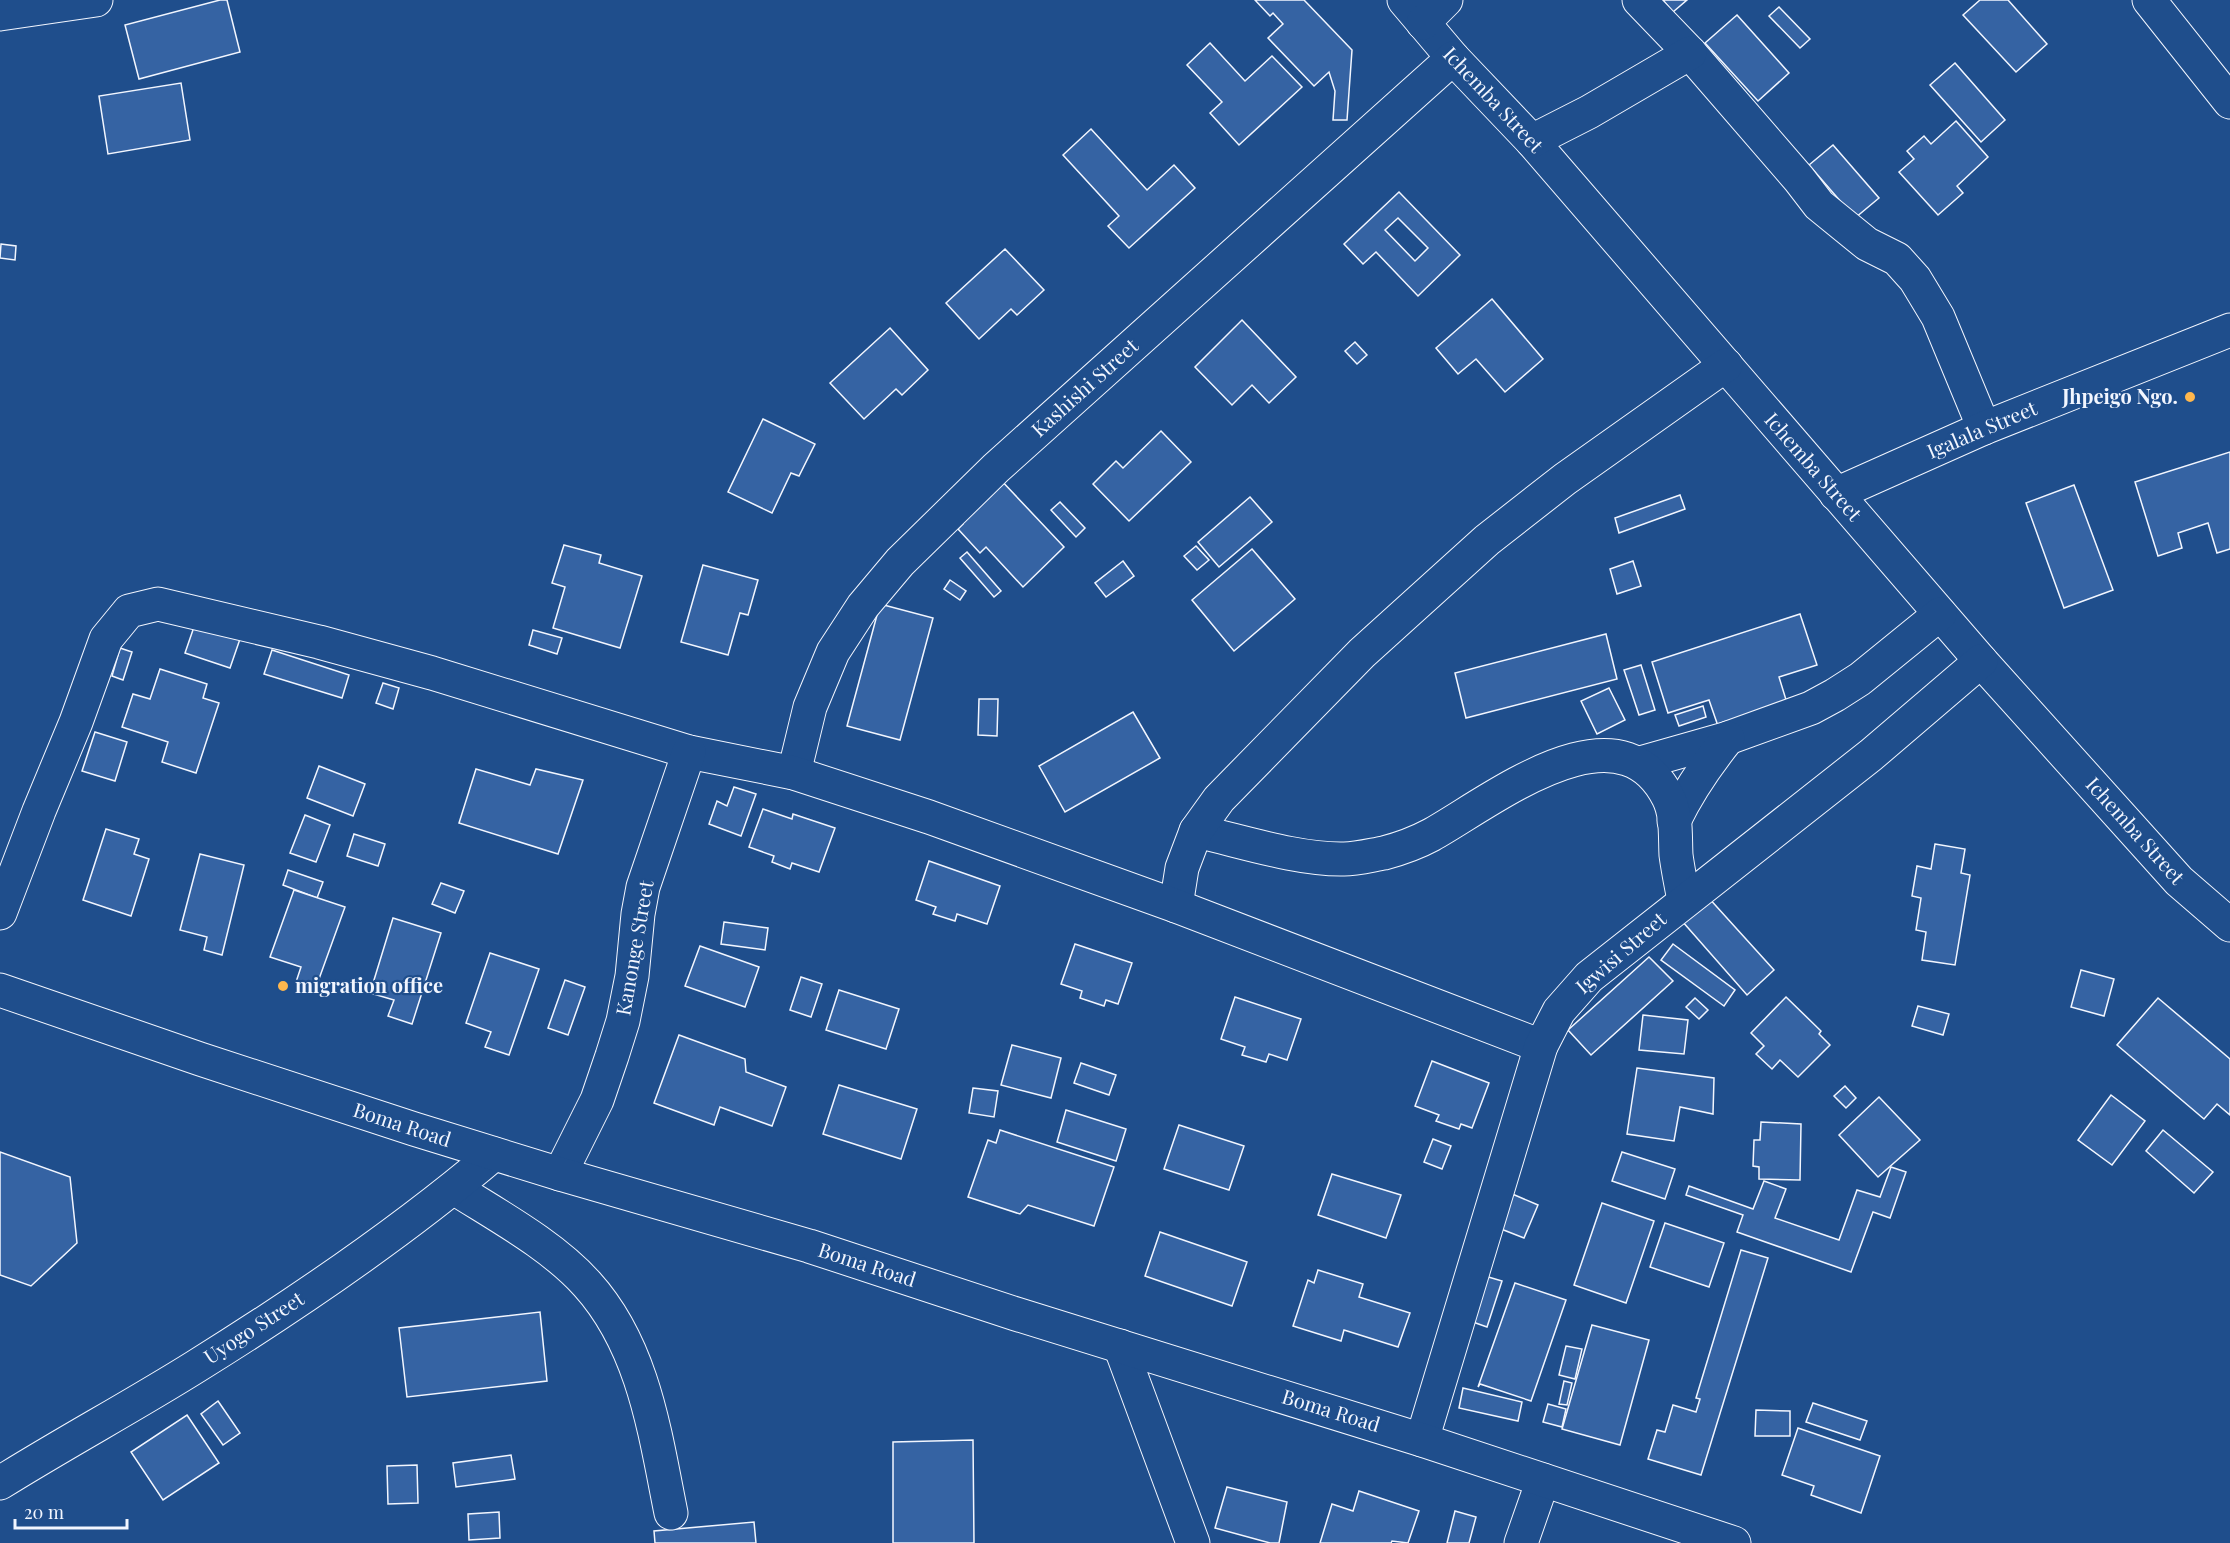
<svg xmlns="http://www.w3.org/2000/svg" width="2230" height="1543" font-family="'Playfair Display',serif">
<rect width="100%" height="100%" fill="#1f4e8c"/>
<g fill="#3563a3" stroke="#f2f6ff" stroke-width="1.5" fill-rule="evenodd">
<path d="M220,0h7l13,52 -101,27 -14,-54z"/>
<path d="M1255,0h49l48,50 -5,70h-14l2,-29 -6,-19 -15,14 -46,-48 15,-14 -10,-11 -3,3z"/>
<path d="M1663,0h24l-14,12z"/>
<path d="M1980,0h28l39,44 -31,28 -53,-57z"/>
<path d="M1779,7l31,32 -10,9 -31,-32z"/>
<path d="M1737,15l52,58 -31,28 -53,-58z"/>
<path d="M1210,43l35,38 27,-25 30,31 -63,58 -29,-32 12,-11 -35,-37z"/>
<path d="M1955,63l50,57 -24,22 -51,-57z"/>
<path d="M181,83l9,57 -82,14 -9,-58z"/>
<path d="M1956,121l32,36 -31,29 6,7 -25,22 -39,-43 15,-13 -7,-8 17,-15 7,8z"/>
<path d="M1091,129l56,61 27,-25 21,23 -66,60 -21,-22 11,-10 -56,-61z"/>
<path d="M1833,145l46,53 -24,20 -46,-53z"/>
<path d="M1399,192l61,63 -42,41 -42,-44 -13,12 -19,-20zM1398,218l30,30 -13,13 -30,-31z"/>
<path d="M1,244l15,2 -1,14 -15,-2z"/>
<path d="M1005,249l39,41 -27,25 -6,-6 -32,30 -33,-36z"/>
<path d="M1492,299l51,60 -38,33 -29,-33 -18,15 -22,-26z"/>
<path d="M1242,320l54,57 -27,26 -17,-18 -20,20 -37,-38z"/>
<path d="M890,328l38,42 -26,25 -6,-6 -32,30 -34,-36z"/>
<path d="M1355,342l12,13 -10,9 -12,-13z"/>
<path d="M763,419l52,25 -16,32 -8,-3 -19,40 -44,-21z"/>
<path d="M1161,431l30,31 -62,59 -36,-37 23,-23 7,7z"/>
<path d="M2230,452v97l-13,4 -9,-30 -30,10 4,15 -24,8 -23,-74z"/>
<path d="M998,477l66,70 -41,40 -37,-40 -6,6 -22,-24 5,-5 -7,-8z"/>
<path d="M2074,485l39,105 -49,18 -38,-105z"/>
<path d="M1680,495l5,14 -66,24 -4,-15z"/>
<path d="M1250,497l22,25 -53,45 -21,-25z"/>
<path d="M1060,502l25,26 -9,9 -25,-27z"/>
<path d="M564,545l37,10 -2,8 43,13 -22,72 -67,-20 12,-41 -13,-4z"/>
<path d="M1196,546l13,14 -12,10 -13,-14z"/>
<path d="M1252,549l43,50 -61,52 -42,-51z"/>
<path d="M967,552l34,39 -7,6 -34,-39z"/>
<path d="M1123,561l11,15 -28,21 -11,-14z"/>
<path d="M1633,561l8,25 -24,8 -7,-25z"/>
<path d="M703,565l55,15 -10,35 -8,-2 -12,42 -47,-13z"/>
<path d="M950,580l16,11 -6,9 -16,-11z"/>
<path d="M880,604l53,14 -33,122 -53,-14z"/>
<path d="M1800,614l17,51 -38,12 8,26 -69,23 -9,-26 -41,13 -16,-51z"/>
<path d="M195,624l45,15 -10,29 -45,-15z"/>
<path d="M533,630l29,8 -5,16 -28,-9z"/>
<path d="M1606,634l11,45 -151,39 -11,-45z"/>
<path d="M120,648l12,4 -9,28 -11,-4z"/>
<path d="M272,650l77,25 -7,23 -78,-24z"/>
<path d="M1641,665l14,45 -16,5 -15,-45z"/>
<path d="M160,669l47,15 -4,14 16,5 -23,70 -34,-11 6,-20 -46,-15 11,-33 17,5z"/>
<path d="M383,683l16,5 -6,21 -17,-6z"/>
<path d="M1609,688l16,32 -28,14 -16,-33z"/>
<path d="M979,699h19l-1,37 -19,-1z"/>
<path d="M1703,706l3,11 -27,9 -4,-11z"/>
<path d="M1133,712l27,46 -95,54 -26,-46z"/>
<path d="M95,732l32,10 -12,39 -33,-10z"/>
<path d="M319,766l46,18 -12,32 -46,-18z"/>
<path d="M476,769l54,16 6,-16 47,11 -25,74 -99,-31z"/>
<path d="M734,787l22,7 -15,42 -32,-12 8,-23 10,5z"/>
<path d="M763,809l29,10 1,-5 42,14 -16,44 -27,-9 -2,6 -18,-7 2,-6 -25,-9z"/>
<path d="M305,815l25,10 -14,37 -26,-9z"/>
<path d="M106,829l33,10 -5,15 15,5 -18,57 -48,-16z"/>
<path d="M354,834l31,10 -7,22 -31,-10z"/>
<path d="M1935,844l30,5 -4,24 9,2 -15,90 -33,-5 4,-28 -10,-2 5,-32 -9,-2 5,-30 14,3z"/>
<path d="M200,854l44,11 -22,90 -18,-5 3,-13 -27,-7z"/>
<path d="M929,861l71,25 -13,38 -30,-10 -2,7 -22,-7 3,-7 -20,-7z"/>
<path d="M288,870l35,12 -6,16 -34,-13z"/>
<path d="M441,883l23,8 -9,22 -23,-9z"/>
<path d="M294,890l51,17 -30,83 -19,-8 5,-15 -31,-10z"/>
<path d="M1707,896l67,74 -27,25 -65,-74z"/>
<path d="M393,918l48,15 -29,91 -24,-8 6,-16 -24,-7z"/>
<path d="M724,922l44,6 -3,22 -44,-6z"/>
<path d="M1075,944l57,19 -14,41 -12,-4 -2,6 -24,-8 2,-7 -21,-7z"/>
<path d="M1673,944l62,46 -11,16 -63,-46z"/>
<path d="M700,946l59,21 -14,40 -60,-21z"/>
<path d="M490,953l49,16 -30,86 -24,-8 6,-15 -25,-9z"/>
<path d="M1649,957l24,24 -82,74 -23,-25z"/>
<path d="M2081,970l33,9 -10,37 -33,-9z"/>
<path d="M801,977l21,7 -11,33 -21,-7z"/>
<path d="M565,980l20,7 -17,48 -20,-7z"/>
<path d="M839,990l60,19 -13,40 -60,-19z"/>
<path d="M1235,997l66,22 -14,41 -18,-6 -3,8 -24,-7 3,-8 -24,-8z"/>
<path d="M1786,997l35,34 -2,3 11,11 -32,32 -18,-17 -8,9 -16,-15 8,-8 -13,-13z"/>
<path d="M1695,998l13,12 -9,9 -13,-12z"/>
<path d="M2158,998l72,61v56l-13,-11 -13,15 -87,-74z"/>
<path d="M1918,1006l31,8 -6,21 -31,-9z"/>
<path d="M1643,1015l45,5 -4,34 -45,-4z"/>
<path d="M679,1035l66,24 1,13 40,15 -14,39 -52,-19 -6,18 -60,-22z"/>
<path d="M1012,1045l49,13 -10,40 -50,-13z"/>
<path d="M1432,1061l57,22 -17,45 -11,-4 -2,5 -23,-8 3,-6 -24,-9z"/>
<path d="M1081,1063l35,12 -7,20 -35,-12z"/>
<path d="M1637,1068l77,10 -1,36 -33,-7 -6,34 -47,-7z"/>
<path d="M839,1085l78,24 -16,50 -78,-25z"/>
<path d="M1845,1086l11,12 -10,10 -12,-12z"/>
<path d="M973,1088l25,3 -4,26 -25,-4z"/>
<path d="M2111,1095l34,26 -33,44 -34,-25z"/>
<path d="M1879,1097l41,43 -42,37 -39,-42z"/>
<path d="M1066,1110l60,19 -10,32 -59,-19z"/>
<path d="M1761,1122l40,2 -1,56 -41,-1v-12l-6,-1 1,-26h6z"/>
<path d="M1179,1125l65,21 -15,44 -65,-21z"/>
<path d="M1000,1130l114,37 -20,59 -66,-21 -8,9 -52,-17 20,-57 8,3z"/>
<path d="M2163,1130l50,42 -19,21 -48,-42z"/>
<path d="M1433,1139l18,7 -9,23 -18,-7z"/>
<path d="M0,1152l70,25 7,66 -46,43 -31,-11z"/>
<path d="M1622,1152l53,17 -10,30 -53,-18z"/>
<path d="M1891,1167l15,5 -16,46 -17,-6 -22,60 -114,-40 6,-17 -57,-20 3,-9 64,23 11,-28 22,8 -11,29 64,22 18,-50 23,7z"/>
<path d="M1332,1174l69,21 -15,43 -68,-23z"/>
<path d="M1510,1193l28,12 -14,33 -28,-11z"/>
<path d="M1602,1203l52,18 -28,82 -52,-18z"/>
<path d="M1665,1223l59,20 -15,44 -59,-20z"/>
<path d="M1160,1232l87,30 -15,44 -87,-30z"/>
<path d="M1741,1250l27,8 -67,217 -53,-16 9,-29 8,2 8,-27 23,7 4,-13 -4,-1z"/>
<path d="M1318,1270l45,14 -4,13 51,16 -12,34 -54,-17 -3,11 -48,-15 15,-46 6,3z"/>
<path d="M1485,1276l17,5 -15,46 -17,-6z"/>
<path d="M1515,1283l51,17 -35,101 -51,-17 -2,3z"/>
<path d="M540,1312l7,69 -140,16 -8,-69z"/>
<path d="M1592,1325l57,15 -29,105 -58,-16z"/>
<path d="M1566,1346l16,3 -7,30 -16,-4z"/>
<path d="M1564,1381l8,2 -5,22 -8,-1z"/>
<path d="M1463,1388l59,14 -4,19 -59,-13z"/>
<path d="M218,1401l22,32 -17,12 -22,-31z"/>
<path d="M1813,1403l54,18 -7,19 -54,-18z"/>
<path d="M1548,1404l18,5 -4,18 -19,-5z"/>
<path d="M1756,1410l34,1v25h-35z"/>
<path d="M187,1415l32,48 -56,37 -32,-48z"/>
<path d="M1798,1428l82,28 -19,57 -50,-18 3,-9 -32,-11z"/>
<path d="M973,1440l1,103h-81v-101z"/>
<path d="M511,1455l4,24 -59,8 -3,-24z"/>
<path d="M417,1465l1,38 -30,1 -1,-38z"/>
<path d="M1227,1487l60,15 -8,41h-9l-55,-15z"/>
<path d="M1359,1491l60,20 -11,32 -16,-2 -1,2h-71l12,-39 21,7z"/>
<path d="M1455,1511l21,6 -7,26h-22z"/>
<path d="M499,1512l1,26 -31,2 -1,-26z"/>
<path d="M754,1522l2,21h-101l-1,-12z"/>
</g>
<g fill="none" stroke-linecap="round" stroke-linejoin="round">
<g stroke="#f2f6ff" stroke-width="35">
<g id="minor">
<path d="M1404,0l49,58 79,83 449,520 198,220 51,44"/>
<path d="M1639,0l51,53 109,126 20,26 48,39 30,15 18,20 23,38 46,111"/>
<path d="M2149,0l81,102"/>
<path d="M0,14l96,-14"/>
<path d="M1423,23l23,-23"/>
<path d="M1532,141l57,-29 101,-59"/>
<path d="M1836,494l148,-66 246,-98"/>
<path d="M1640,763l88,-25 83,-30 24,-13 25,-16 80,-65"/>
<path d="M794,773l16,-66 23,-55 30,-46 37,-44 96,-94 457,-410"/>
<path d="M1674,821c15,-31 33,-57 54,-83"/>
<path d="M1196,831c45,10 102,29 148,28 12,0 28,-4 40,-6 15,-4 34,-11 47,-18 61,-34 187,-136 237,-38 9,17 7,40 8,58 2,15 5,30 8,45"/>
<path d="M1176,906l6,-38 14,-37 23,-32 143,-146 125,-113 78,-61 161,-114"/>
<path d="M0,913l39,-102 37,-89 30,-83 23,-28 29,-7 161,38 113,31 257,79 105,21 135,44 247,89 365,140"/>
<path d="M560,1174l37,-74 15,-44 11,-35 9,-45 6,-62 5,-27 46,-135"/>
<path d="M454,1188c44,28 98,57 133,96 57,63 68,150 84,229"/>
<path d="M1120,1346l73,197"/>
<path d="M1422,1440l119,-394 18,-35 30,-34 282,-222 110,-94"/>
<path d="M0,1483c64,-40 131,-76 195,-116 103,-64 206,-134 299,-213"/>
<path d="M1521,1543l22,-63"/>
</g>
</g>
<g stroke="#f2f6ff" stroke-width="35">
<path id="major" d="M0,990l200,69 214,70 146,45 249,72 207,68 406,126 312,103"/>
</g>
<use href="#minor" stroke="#1f4e8c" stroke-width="33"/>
<use href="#major" stroke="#1f4e8c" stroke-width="33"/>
</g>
<g fill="#ffb74d" stroke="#1f4e8c" stroke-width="2">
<circle cx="2190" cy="397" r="6"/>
<circle cx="283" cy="986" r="6"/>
</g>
<g text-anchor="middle" stroke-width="4.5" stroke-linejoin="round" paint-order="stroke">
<g font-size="20" fill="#f2f6ff" stroke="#1f4e8c">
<text transform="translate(1493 100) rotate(47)" y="7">Ichemba Street</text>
<text transform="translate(1085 388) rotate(-42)" y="7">Kashishi Street</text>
<text transform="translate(1982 430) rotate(-23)" y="7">Igalala Street</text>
<text transform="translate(1813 467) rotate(49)" y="7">Ichemba Street</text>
<text transform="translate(2135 831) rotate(48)" y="7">Ichemba Street</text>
<text transform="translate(635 948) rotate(-80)" y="7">Kanonge Street</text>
<text transform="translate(1621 953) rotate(-41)" y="7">Igwisi Street</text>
<text transform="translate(402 1125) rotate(18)" y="7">Boma Road</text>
<text transform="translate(867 1265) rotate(18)" y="7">Boma Road</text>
<text transform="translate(254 1328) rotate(-33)" y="7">Uyogo Street</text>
<text transform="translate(1331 1411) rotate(17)" y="7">Boma Road</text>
</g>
<g font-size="20" font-weight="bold" fill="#f2f6ff" stroke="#1f4e8c" text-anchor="end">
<text x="2178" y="404">Jhpeigo Ngo.</text>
<text x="295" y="993" text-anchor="start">migration office</text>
</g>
</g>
<path d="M15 1519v9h112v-9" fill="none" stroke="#f2f6ff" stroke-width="3"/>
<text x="24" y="1519" font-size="18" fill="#f2f6ff" stroke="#1f4e8c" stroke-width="4.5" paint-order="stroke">20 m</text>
</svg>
